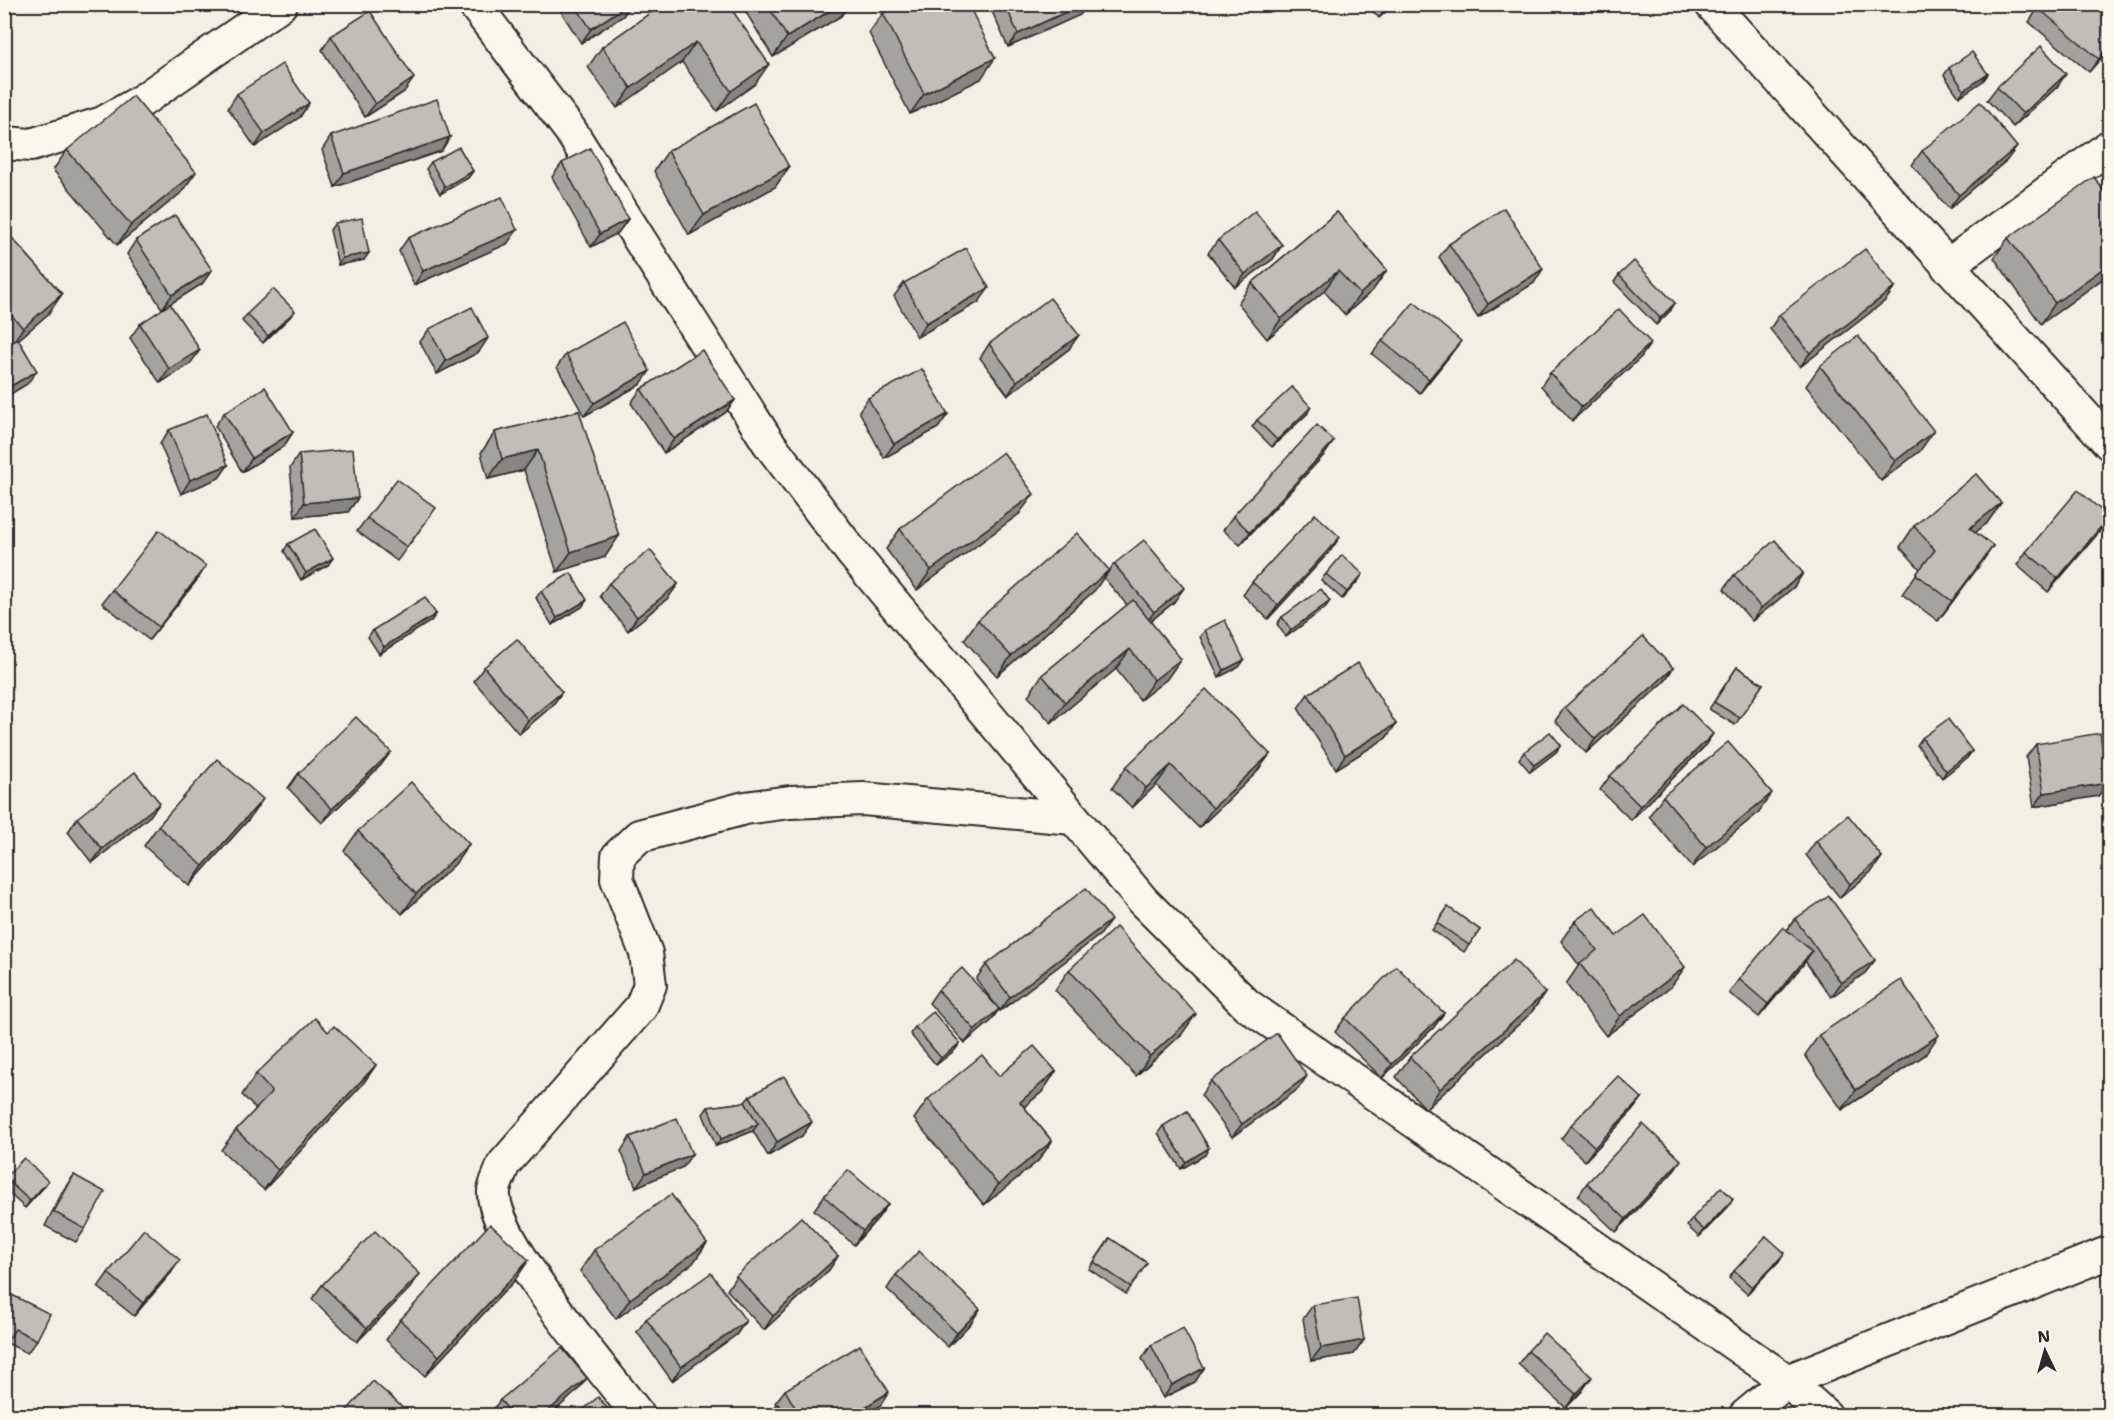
<svg xmlns="http://www.w3.org/2000/svg" width="2114" height="1420" font-family="'Shantell Sans',sans-serif">
<rect width="100%" height="100%" fill="#f3efe4"/>
<filter id="ink" filterUnits="userSpaceOnUse"><feTurbulence type="fractalNoise" baseFrequency=".0167" numOctaves="2"/><feDisplacementMap in="SourceGraphic" scale="12" xChannelSelector="R" yChannelSelector="G"/><feConvolveMatrix kernelMatrix="1 2 1 2 8 2 1 2 1" color-interpolation-filters="sRGB"/></filter>
<g filter="url(#ink)">
<g fill="none" stroke-linecap="round" stroke-linejoin="round">
<g stroke="#2b2b2b" stroke-width="36">
<g id="street">
<path d="M474,4l96,126 198,312 85,112 290,347 104,104 540,376 39,35"/>
<path d="M1711,4l399,440"/>
<path d="M4,143l27,2 72,-22 37,-21 141,-98"/>
<path d="M1947,266l163,-120"/>
<path d="M639,1416c-32,-42 -149,-178 -145,-225 1,-8 7,-18 9,-26l138,-158 9,-22 -4,-32 -29,-74 1,-23 21,-20 106,-28 45,-6 73,-3 210,19"/>
<path d="M1745,1416l42,-35 323,-129"/>
</g>
</g>
<use href="#street" stroke="#fbf7ec" stroke-width="32"/>
</g>
<g fill="#a5a39d" stroke="#2b2b2b" stroke-width="1.5">
<path d="M556,4h75l-8,12 -42,27z"/>
<path d="M663,4l92,80 -38,27 -35,-49 -65,46 -29,-41 14,-20z"/>
<path d="M741,4h108l-8,12 -68,41z"/>
<path d="M992,4h96l-8,11 -72,32 -18,-40z"/>
<path d="M1366,4h28l-15,14z"/>
<path d="M2038,8l71,41 -20,23 -60,-50z"/>
<path d="M883,13l98,66 -71,35 -41,-81z"/>
<path d="M331,36l73,56 -39,25 -43,-67z"/>
<path d="M1949,68l39,6 -5,7 -24,16 -15,-22z"/>
<path d="M1997,87h60l-44,40 -26,-27z"/>
<path d="M237,94l72,9 -9,14 -45,30 -27,-39z"/>
<path d="M331,136l119,1 -9,14 -106,36 -13,-37z"/>
<path d="M67,150l115,42 -65,53 -64,-75z"/>
<path d="M668,151l121,16 -14,20 -86,48 -35,-64z"/>
<path d="M1922,151l85,9 -58,49 -37,-44z"/>
<path d="M431,162l42,9 -5,7 -28,16 -14,-25z"/>
<path d="M562,163l66,56 -10,14 -27,14 -39,-70z"/>
<path d="M2109,198v76l-68,50 -47,-66 14,-20z"/>
<path d="M1337,212l50,58 -14,20 -28,25 -21,-24 -57,48 -29,-36 14,-20z"/>
<path d="M335,223l29,37 -26,5 -8,-35z"/>
<path d="M4,229l58,65 -14,20 -30,26 9,44 -23,14v-51l3,-1 -3,-3z"/>
<path d="M517,230l-10,14 -93,41 -15,-34 9,-13z"/>
<path d="M136,240l76,30 -10,14 -40,25 -35,-55z"/>
<path d="M1218,240l64,5 -9,14 -38,28 -27,-34z"/>
<path d="M1449,244l85,39 -56,35 -39,-61z"/>
<path d="M1619,275l52,35 -15,15 -42,-43z"/>
<path d="M904,283l75,19 -62,35 -23,-41z"/>
<path d="M1895,287l-10,14 -85,66 -30,-38 9,-14z"/>
<path d="M247,314l43,3 -27,26 -21,-22z"/>
<path d="M140,324l50,40 -30,19 -30,-45z"/>
<path d="M429,329l50,23 -42,22 -17,-32z"/>
<path d="M1382,341l69,13 -31,39 -48,-39z"/>
<path d="M989,344l80,5 -61,46 -28,-37z"/>
<path d="M566,354l75,30 -57,32 -27,-49z"/>
<path d="M1641,357l-69,64 -31,-35 9,-13z"/>
<path d="M1820,366l100,85 -39,30 -75,-95z"/>
<path d="M641,389l94,11 -10,13 -61,40 -33,-50z"/>
<path d="M868,398l80,16 -10,14 -54,30 -25,-47z"/>
<path d="M579,411l26,146 -48,15 -33,-102 -36,9 -7,-26 14,-21z"/>
<path d="M224,413l69,19 -9,14 -42,26 -27,-46z"/>
<path d="M1307,414l-35,33 -20,-20 5,-7z"/>
<path d="M169,430l59,35 -9,13 -38,16 -21,-50z"/>
<path d="M299,454l59,44 -10,14 -53,5 -5,-49z"/>
<path d="M1325,454l-85,91 -17,-15 10,-14z"/>
<path d="M2001,503l-14,20 -12,9 18,14 -14,20 -41,55 -36,-27 18,-25 -20,-22 14,-21z"/>
<path d="M1019,514l-102,76 -31,-41 14,-20z"/>
<path d="M367,518l59,4 -29,39 -40,-30z"/>
<path d="M2100,531l-52,61 -31,-27 9,-13z"/>
<path d="M288,544l40,21 -27,15 -17,-29z"/>
<path d="M1331,550l-63,69 -25,-24 9,-13z"/>
<path d="M1114,564l60,38 -23,19 16,58 -27,21 -24,-31 -65,54 -23,-27 14,-21 85,-70 -23,-27z"/>
<path d="M206,566l-9,14 -48,60 -47,-37 10,-13z"/>
<path d="M1803,573l-9,14 -42,34 -28,-32 10,-14z"/>
<path d="M1326,574l32,7 -16,18 -21,-19z"/>
<path d="M609,583l69,1 -10,14 -40,33 -28,-35z"/>
<path d="M1095,590l-98,86 -33,-36 14,-20z"/>
<path d="M541,591l41,16 -30,18 -16,-27z"/>
<path d="M1325,608l-39,29 -9,-13 5,-7z"/>
<path d="M436,614l-5,7 -52,33 -11,-17 5,-7z"/>
<path d="M1205,630l39,30 -5,7 -20,10 -19,-40z"/>
<path d="M484,667l78,25 -10,14 -33,28 -45,-53z"/>
<path d="M1737,667l26,17 -28,41 -26,-16z"/>
<path d="M1673,668l-9,14 -78,71 -31,-32 10,-14z"/>
<path d="M1308,694l88,30 -10,14 -50,31 -38,-61z"/>
<path d="M1922,738l50,13 -5,7 -25,20 -25,-33z"/>
<path d="M2036,744l72,39 -10,13 -64,11 -8,-50z"/>
<path d="M1704,747l-73,73 -31,-30 10,-14z"/>
<path d="M1524,752h32l-26,20 -11,-13z"/>
<path d="M1270,754l-15,20 -56,54 -43,-43 -24,23 -20,-20 14,-21z"/>
<path d="M381,765l-59,58 -34,-35 10,-14z"/>
<path d="M1663,796l95,17 -66,54 -43,-51z"/>
<path d="M150,816l-58,47 -24,-31 9,-14z"/>
<path d="M249,819l-60,67 -45,-40 14,-20z"/>
<path d="M358,831l111,13 -14,20 -53,50 -58,-63z"/>
<path d="M1816,841l66,16 -10,14 -32,27 -34,-43z"/>
<path d="M1448,907l32,23 -16,22 -32,-22z"/>
<path d="M1795,919l80,41 -10,13 -34,24 -26,-36 -46,56 -30,-24 10,-14 48,-49z"/>
<path d="M1575,921l41,15 55,51 -65,49 -40,-52 13,-19 -18,-24z"/>
<path d="M1101,934l-101,77 -1,-2 -9,13 -25,21 -36,-40 9,-13 57,14 -19,-25 10,-14z"/>
<path d="M1069,970l113,64 -46,42 -81,-86z"/>
<path d="M1545,993l-14,20 -105,96 -30,-32 14,-20z"/>
<path d="M1444,1013l-10,14 -52,51 -47,-46 10,-14z"/>
<path d="M915,1027l45,16 -5,7 -19,15 -26,-31z"/>
<path d="M328,1032l48,33 -14,20 -98,105 -43,-40 15,-20 20,-21 -14,-14 14,-21z"/>
<path d="M1819,1035l106,20 -83,55 -37,-55z"/>
<path d="M1056,1071l-14,21 -18,15 28,34 -14,20 -54,44 -70,-86 14,-20 71,-23z"/>
<path d="M1211,1081l87,8 -66,48 -31,-42z"/>
<path d="M750,1096l52,40 -34,20 -15,-25 -37,15 -13,-32 5,-7 37,-5z"/>
<path d="M1642,1098l-10,13 -47,50 -24,-22 10,-14z"/>
<path d="M1163,1126l42,29 -24,14 -23,-36z"/>
<path d="M630,1137l53,30 -47,20 -15,-36z"/>
<path d="M24,1158l19,30 -18,20 -21,-19v-10z"/>
<path d="M1672,1173l-56,59 -38,-36 9,-13z"/>
<path d="M74,1175l11,54 -9,13 -31,-16 19,-37z"/>
<path d="M824,1196l64,8 -10,14 -24,27 -40,-35z"/>
<path d="M1729,1206l-30,31 -12,-11 5,-7z"/>
<path d="M1110,1238l37,25 -21,31 -37,-25z"/>
<path d="M707,1243l-14,20 -77,56 -36,-48 14,-21z"/>
<path d="M838,1256l-9,14 -65,60 -37,-40 9,-14z"/>
<path d="M1780,1260l-33,34 -18,-16 5,-7z"/>
<path d="M108,1273h63l-37,43 -36,-29z"/>
<path d="M896,1275l75,48 -23,24 -61,-58z"/>
<path d="M515,1280l-90,96 -39,-36 14,-20z"/>
<path d="M322,1285l88,3 -53,54 -45,-43z"/>
<path d="M4,1291l33,49 -10,13 -20,-10 -3,4z"/>
<path d="M1313,1305l51,35 -10,14 -43,7 -8,-42z"/>
<path d="M646,1319l100,2 -10,14 -64,46 -35,-49z"/>
<path d="M1151,1345l53,23 -9,14 -32,16 -21,-39z"/>
<path d="M1528,1351l54,40 -16,17 -48,-44z"/>
<path d="M587,1378l-10,13 -28,25h-56l-2,-3 9,-13z"/>
<path d="M785,1390l95,16 -16,10h-100l13,-11 -2,-2z"/>
</g>
<g fill="#86857f" stroke="#2b2b2b" stroke-width="1.5">
<path d="M629,4h2l-8,12 -42,27 10,-14z"/>
<path d="M841,4h8l-8,12 -68,41 14,-20z"/>
<path d="M1083,4h5l-8,11 -72,32 10,-13z"/>
<path d="M1394,4l-15,14 9,-13z"/>
<path d="M696,42l-14,20 -65,46 14,-20z"/>
<path d="M2109,46v3l-20,23z"/>
<path d="M995,58l-14,21 -71,35 14,-20z"/>
<path d="M769,64l-14,20 -38,27 14,-20z"/>
<path d="M1988,74l-5,7 -24,16 5,-7z"/>
<path d="M2066,74l-9,13 -44,40 10,-13z"/>
<path d="M414,78l-10,14 -39,25 10,-13z"/>
<path d="M309,103l-9,14 -45,30 9,-14z"/>
<path d="M450,137l-9,14 -106,36 9,-14z"/>
<path d="M2017,147l-10,13 -58,49 10,-14z"/>
<path d="M789,167l-14,20 -86,48 15,-20z"/>
<path d="M473,171l-5,7 -28,16 5,-7z"/>
<path d="M196,172l-14,20 -65,53 14,-20z"/>
<path d="M628,219l-10,14 -27,14 9,-13z"/>
<path d="M517,230l-10,14 -93,41 9,-14z"/>
<path d="M1282,245l-9,14 -38,28 10,-13z"/>
<path d="M369,253l-5,7 -26,5 4,-7z"/>
<path d="M2109,264v10l-68,50 14,-21z"/>
<path d="M1543,269l-9,14 -56,35 10,-14z"/>
<path d="M212,270l-10,14 -40,25 10,-14z"/>
<path d="M1387,270l-14,20 -28,25 15,-21z"/>
<path d="M1338,271l-14,20 -57,48 14,-20z"/>
<path d="M1895,287l-10,14 -85,66 10,-14z"/>
<path d="M989,288l-10,14 -62,35 9,-14z"/>
<path d="M62,294l-14,20 -39,34 14,-20z"/>
<path d="M1675,303l-4,7 -15,15 4,-7z"/>
<path d="M295,311l-5,6 -27,26 5,-7z"/>
<path d="M1079,335l-10,14 -61,46 9,-14z"/>
<path d="M488,338l-9,14 -42,22 9,-13z"/>
<path d="M1461,341l-10,13 -31,39 9,-14z"/>
<path d="M1651,343l-10,14 -69,64 10,-14z"/>
<path d="M200,350l-10,14 -30,19 9,-14z"/>
<path d="M37,371l-10,13 -23,14v-8z"/>
<path d="M650,371l-9,13 -57,32 10,-13z"/>
<path d="M735,400l-10,13 -61,40 10,-14z"/>
<path d="M1311,407l-4,7 -35,33 5,-7z"/>
<path d="M948,414l-10,14 -54,30 10,-14z"/>
<path d="M1934,431l-14,20 -39,30 14,-20z"/>
<path d="M293,432l-9,14 -42,26 10,-14z"/>
<path d="M1334,441l-9,13 -85,91 10,-13z"/>
<path d="M538,450l-14,20 -36,9 14,-20z"/>
<path d="M228,465l-9,13 -38,16 9,-14z"/>
<path d="M1034,494l-15,20 -102,76 14,-20z"/>
<path d="M358,498l-10,14 -53,5 9,-14z"/>
<path d="M2001,503l-14,20 -31,26 14,-21z"/>
<path d="M2109,517l-9,14 -52,61 10,-14z"/>
<path d="M619,536l-14,21 -48,15 14,-20z"/>
<path d="M1340,537l-9,13 -63,69 10,-14z"/>
<path d="M1993,546l-14,20 -41,55 14,-20z"/>
<path d="M333,558l-5,7 -27,15 5,-7z"/>
<path d="M206,566l-9,14 -48,60 10,-13z"/>
<path d="M1109,570l-14,20 -98,86 14,-20z"/>
<path d="M1803,573l-9,14 -42,34 9,-13z"/>
<path d="M1363,574l-5,7 -16,18 5,-7z"/>
<path d="M678,584l-10,14 -40,33 9,-14z"/>
<path d="M1184,588l-10,14 -30,24 10,-14z"/>
<path d="M587,600l-5,7 -30,18 5,-7z"/>
<path d="M1330,601l-5,7 -39,29 5,-7z"/>
<path d="M436,614l-5,7 -52,33 5,-7z"/>
<path d="M1130,649l-14,20 -65,54 14,-21z"/>
<path d="M1181,659l-14,20 -27,21 14,-20z"/>
<path d="M1244,660l-5,7 -20,10 5,-7z"/>
<path d="M1673,668l-9,14 -78,71 9,-14z"/>
<path d="M562,692l-10,14 -33,28 9,-14z"/>
<path d="M1396,724l-10,14 -50,31 9,-14z"/>
<path d="M1713,734l-9,13 -73,73 9,-14z"/>
<path d="M1561,745l-5,7 -26,20 4,-7z"/>
<path d="M1972,751l-5,7 -25,20 4,-7z"/>
<path d="M391,752l-10,13 -59,58 10,-14z"/>
<path d="M1270,754l-15,20 -56,54 14,-20z"/>
<path d="M1171,765l-15,20 -24,23 14,-20z"/>
<path d="M2108,783l-10,13 -64,11 10,-14z"/>
<path d="M1772,793l-14,20 -66,54 14,-20z"/>
<path d="M263,799l-14,20 -60,67 14,-20z"/>
<path d="M160,803l-10,13 -58,47 10,-14z"/>
<path d="M469,844l-14,20 -53,50 14,-20z"/>
<path d="M1882,857l-10,14 -32,27 10,-14z"/>
<path d="M1111,920l-10,14 -101,77 10,-14z"/>
<path d="M1812,951l-9,14 -44,52 9,-13z"/>
<path d="M1875,960l-10,13 -34,24 10,-14z"/>
<path d="M1685,967l-14,20 -65,49 14,-20z"/>
<path d="M1545,993l-14,20 -105,96 14,-20z"/>
<path d="M999,1009l-9,13 -25,21 10,-13z"/>
<path d="M1444,1013l-10,14 -52,51 10,-14z"/>
<path d="M1196,1014l-14,20 -46,42 14,-20z"/>
<path d="M1939,1035l-14,20 -83,55 14,-20z"/>
<path d="M960,1043l-5,7 -19,15 5,-7z"/>
<path d="M376,1065l-14,20 -98,105 14,-20z"/>
<path d="M1056,1071l-14,21 -36,30 14,-20z"/>
<path d="M1307,1076l-9,13 -66,48 10,-13z"/>
<path d="M1642,1098l-10,13 -47,50 10,-14z"/>
<path d="M812,1122l-10,14 -34,20 9,-14z"/>
<path d="M758,1124l-5,7 -37,15 5,-7z"/>
<path d="M1052,1141l-14,20 -54,44 14,-20z"/>
<path d="M1209,1148l-4,7 -24,14 5,-7z"/>
<path d="M692,1154l-9,13 -47,20 10,-14z"/>
<path d="M1681,1160l-9,13 -56,59 10,-13z"/>
<path d="M48,1181l-5,7 -18,20 5,-7z"/>
<path d="M1733,1199l-4,7 -30,31 5,-7z"/>
<path d="M888,1204l-10,14 -24,27 9,-14z"/>
<path d="M707,1243l-14,20 -77,56 14,-20z"/>
<path d="M1785,1253l-5,7 -33,34 5,-7z"/>
<path d="M838,1256l-9,14 -65,60 9,-14z"/>
<path d="M180,1260l-9,13 -37,43 9,-13z"/>
<path d="M529,1260l-14,20 -90,96 14,-20z"/>
<path d="M420,1274l-10,14 -53,54 10,-14z"/>
<path d="M980,1309l-9,14 -23,24 9,-14z"/>
<path d="M746,1321l-10,14 -64,46 9,-14z"/>
<path d="M1364,1340l-10,14 -43,7 10,-13z"/>
<path d="M1204,1368l-9,14 -32,16 9,-13z"/>
<path d="M1592,1377l-10,14 -16,17 10,-14z"/>
<path d="M587,1378l-10,13 -28,25h-7z"/>
<path d="M889,1392l-9,14 -16,10h-13z"/>
</g>
<g fill="#c0beb6" stroke="#2b2b2b" stroke-width="1.5">
<path d="M574,4h55l-38,25z"/>
<path d="M663,4h65l41,60 -38,27 -35,-49 -65,46 -29,-41z"/>
<path d="M767,4h74l-54,33z"/>
<path d="M900,4h68l27,54 -71,36 -41,-81z"/>
<path d="M1005,4h78l-65,30z"/>
<path d="M2041,4h68v42l-10,13 -61,-51z"/>
<path d="M370,11l44,67 -39,26 -44,-68z"/>
<path d="M2041,46l25,28 -43,40 -26,-27z"/>
<path d="M1972,52l16,22 -24,16 -15,-22z"/>
<path d="M282,64l27,39 -45,30 -27,-39z"/>
<path d="M133,96l63,76 -65,53 -64,-75z"/>
<path d="M437,99l13,38 -106,36 -13,-37z"/>
<path d="M1980,102l37,45 -58,48 -37,-44z"/>
<path d="M754,103l35,64 -85,48 -36,-64z"/>
<path d="M459,147l14,24 -28,16 -14,-25z"/>
<path d="M590,148l38,71 -28,15 -38,-71z"/>
<path d="M2094,177l15,21v66l-54,39 -47,-65z"/>
<path d="M502,197l15,33 -94,41 -15,-33z"/>
<path d="M1504,208l39,61 -55,35 -39,-60z"/>
<path d="M1255,211l27,34 -37,29 -27,-34z"/>
<path d="M1337,212l50,58 -27,24 -22,-23 -57,48 -29,-36z"/>
<path d="M175,215l37,55 -40,25 -36,-55z"/>
<path d="M362,218l7,35 -27,5 -7,-35z"/>
<path d="M4,229l58,65 -39,34 -19,-21z"/>
<path d="M966,248l23,40 -63,35 -22,-40z"/>
<path d="M1865,249l30,38 -85,66 -31,-38z"/>
<path d="M1634,261l41,42 -15,15 -41,-43z"/>
<path d="M273,289l22,22 -27,25 -21,-22z"/>
<path d="M1050,298l29,37 -62,46 -28,-37z"/>
<path d="M1414,302l47,39 -32,38 -47,-38z"/>
<path d="M170,304l30,46 -31,19 -29,-45z"/>
<path d="M472,307l16,31 -42,23 -17,-32z"/>
<path d="M1619,309l32,34 -69,64 -32,-34z"/>
<path d="M623,322l27,49 -56,32 -28,-49z"/>
<path d="M1858,336l76,95 -39,30 -75,-95z"/>
<path d="M18,339l19,32 -33,19v-43z"/>
<path d="M702,350l33,50 -61,39 -33,-50z"/>
<path d="M922,369l26,45 -54,30 -26,-46z"/>
<path d="M265,387l28,45 -41,26 -28,-45z"/>
<path d="M1292,387l19,20 -34,33 -20,-20z"/>
<path d="M579,411l40,125 -48,16 -33,-102 -36,9 -7,-27z"/>
<path d="M207,414l21,51 -38,15 -21,-50z"/>
<path d="M1317,425l17,16 -84,91 -17,-16z"/>
<path d="M353,449l5,49 -54,5 -5,-49z"/>
<path d="M1003,452l31,42 -103,76 -31,-41z"/>
<path d="M1976,474l25,29 -31,25 23,18 -41,55 -36,-27 19,-24 -21,-24z"/>
<path d="M397,479l39,29 -29,39 -40,-29z"/>
<path d="M2078,490l31,27 -51,61 -32,-26z"/>
<path d="M1315,514l25,23 -62,68 -26,-23z"/>
<path d="M315,529l18,29 -27,15 -18,-29z"/>
<path d="M159,530l47,36 -47,61 -47,-37z"/>
<path d="M1077,533l32,37 -98,86 -33,-36z"/>
<path d="M1144,540l40,48 -30,24 -40,-48z"/>
<path d="M1775,540l28,33 -42,35 -27,-33z"/>
<path d="M650,550l28,34 -41,33 -28,-34z"/>
<path d="M1342,555l21,19 -16,18 -21,-18z"/>
<path d="M571,573l16,27 -30,18 -16,-27z"/>
<path d="M1321,589l9,12 -39,29 -9,-13z"/>
<path d="M425,597l11,17 -52,33 -11,-17z"/>
<path d="M1133,600l48,59 -27,21 -24,-31 -65,53 -23,-27z"/>
<path d="M1225,620l19,40 -20,10 -19,-40z"/>
<path d="M1643,636l30,32 -78,71 -30,-32z"/>
<path d="M517,639l45,53 -34,28 -44,-53z"/>
<path d="M1358,663l38,61 -51,31 -37,-61z"/>
<path d="M1737,667l26,17 -23,34 -26,-16z"/>
<path d="M1206,689l64,65 -57,54 -42,-43 -25,23 -20,-21z"/>
<path d="M1683,704l30,30 -73,72 -30,-30z"/>
<path d="M356,717l35,35 -59,57 -34,-35z"/>
<path d="M1948,719l24,32 -26,20 -24,-33z"/>
<path d="M1550,732l11,13 -27,20 -10,-13z"/>
<path d="M2100,733l8,50 -64,10 -8,-49z"/>
<path d="M1728,742l44,51 -66,54 -43,-51z"/>
<path d="M217,759l46,40 -60,67 -45,-40z"/>
<path d="M135,772l25,31 -58,46 -25,-31z"/>
<path d="M411,782l58,62 -53,50 -58,-63z"/>
<path d="M1848,815l34,42 -32,27 -34,-43z"/>
<path d="M1086,888l25,32 -101,77 -24,-32z"/>
<path d="M1829,896l46,64 -34,23 -46,-64z"/>
<path d="M1448,907l32,23 -11,15 -32,-22z"/>
<path d="M1594,907l22,29 29,-21 40,52 -65,49 -40,-52 17,-14 -22,-29z"/>
<path d="M1116,927l80,87 -46,42 -81,-86z"/>
<path d="M1783,927l29,24 -44,53 -29,-25z"/>
<path d="M1514,960l31,33 -105,96 -30,-32z"/>
<path d="M1396,966l48,47 -52,51 -47,-46z"/>
<path d="M962,968l37,41 -24,21 -37,-40z"/>
<path d="M1901,980l38,55 -83,55 -37,-55z"/>
<path d="M933,1012l27,31 -19,15 -26,-31z"/>
<path d="M315,1018l13,14 6,-6 42,39 -98,105 -42,-40 36,-38 -16,-18z"/>
<path d="M1277,1033l30,43 -65,48 -31,-43z"/>
<path d="M1034,1046l22,25 -36,31 32,39 -54,44 -70,-86 54,-44 17,21z"/>
<path d="M784,1076l28,46 -35,20 -27,-46z"/>
<path d="M1618,1076l24,22 -47,49 -24,-22z"/>
<path d="M745,1102l13,22 -37,15 -13,-32z"/>
<path d="M1187,1111l22,37 -23,14 -23,-36z"/>
<path d="M677,1118l15,36 -46,19 -16,-36z"/>
<path d="M1643,1124l38,36 -55,59 -39,-36z"/>
<path d="M24,1158l24,23 -18,20 -25,-23z"/>
<path d="M848,1170l40,34 -25,27 -39,-35z"/>
<path d="M74,1175l31,17 -20,37 -31,-17z"/>
<path d="M1721,1187l12,12 -29,31 -12,-11z"/>
<path d="M671,1194l36,49 -77,56 -36,-49z"/>
<path d="M801,1217l37,39 -65,60 -37,-40z"/>
<path d="M490,1224l39,36 -90,96 -39,-36z"/>
<path d="M144,1229l36,31 -37,43 -35,-30z"/>
<path d="M375,1231l45,43 -53,54 -45,-43z"/>
<path d="M1766,1236l19,17 -33,34 -18,-16z"/>
<path d="M1110,1238l37,25 -16,24 -37,-25z"/>
<path d="M919,1251l61,58 -23,24 -61,-58z"/>
<path d="M711,1273l35,48 -65,46 -35,-48z"/>
<path d="M4,1291l46,23 -13,26 -22,-11 -11,17z"/>
<path d="M1357,1298l7,42 -43,8 -8,-43z"/>
<path d="M1183,1328l21,40 -32,17 -21,-40z"/>
<path d="M1544,1333l48,44 -16,17 -48,-43z"/>
<path d="M860,1345l29,47 -38,24h-51l-15,-26z"/>
<path d="M562,1348l25,30 -45,38h-28l-14,-16z"/>
<path d="M373,1381l39,35h-70z"/>
<path d="M598,1397l16,19h-38z"/>
<path d="M778,1404l10,12h-24z"/>
<path d="M637,1409l6,7h-13z"/>
<path d="M1599,1411l4,5h-9z"/>
</g>
</g>
<rect width="2114" height="1420" fill="none" stroke="#fbf7ec" stroke-width="24"/>
<rect x="12" y="12" width="2090" height="1396" fill="none" stroke="#2b2b2b" stroke-width="2" filter="url(#ink)"/>
<g transform="translate(2045 1351) rotate(355)" stroke="#fbf7ec" stroke-width="4.5" paint-order="stroke">
<path d="M0-4.5L10 22L0 15L-10 22Z" fill="#2b2b2b"/>
<text y="-9" font-size="16" font-weight="bold" text-anchor="middle" fill="#2b2b2b">N</text>
</g>
</svg>
